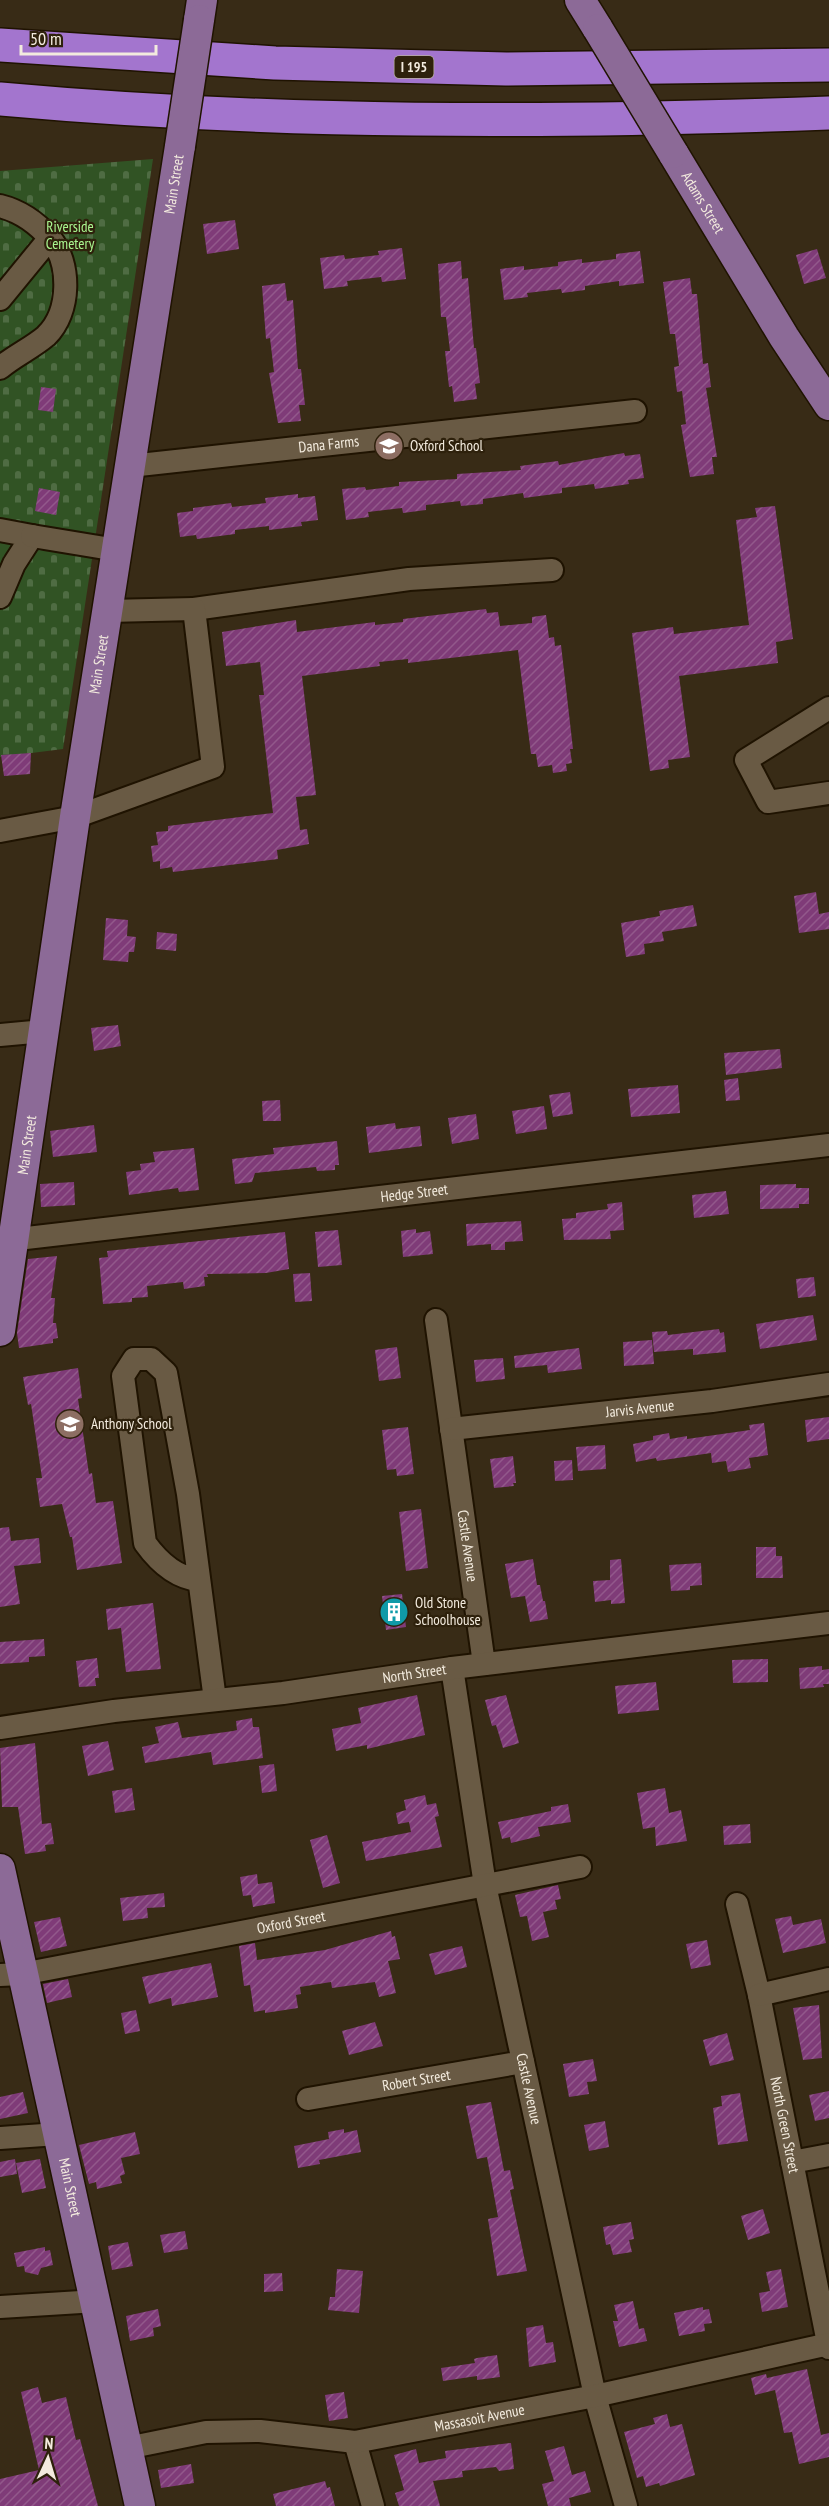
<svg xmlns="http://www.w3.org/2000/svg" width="829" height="2506" font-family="'PT Sans Narrow',sans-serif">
<defs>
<pattern id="cemetery-stones" width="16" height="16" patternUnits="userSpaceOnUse" patternTransform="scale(1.5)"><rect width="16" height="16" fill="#315324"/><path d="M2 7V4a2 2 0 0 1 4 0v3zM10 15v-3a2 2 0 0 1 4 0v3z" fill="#4f6c43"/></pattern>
<pattern id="building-hatch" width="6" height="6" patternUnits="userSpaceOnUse" patternTransform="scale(1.5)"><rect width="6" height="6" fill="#7f3b78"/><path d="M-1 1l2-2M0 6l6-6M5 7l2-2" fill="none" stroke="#92588b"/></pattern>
</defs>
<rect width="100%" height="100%" fill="#382b16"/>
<path fill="url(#cemetery-stones)" d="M153,159l-90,590 -63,8v-586z"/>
<g fill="url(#building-hatch)">
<path d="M235,220l4,29 -32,5 -4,-30z"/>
<path d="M402,248l4,31 -24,3 -1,-5 -34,4 1,5 -24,3 -4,-31 24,-3 1,4 34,-4 -1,-4z"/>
<path d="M817,249l9,29 -22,6 -8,-29z"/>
<path d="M640,251l4,32 -25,3v-5l-34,5v4l-23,3 -1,-4 -34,4 1,4 -24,3 -4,-31 24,-3v4l34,-4v-4l24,-3v4l34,-4v-5z"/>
<path d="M461,261l1,18 6,-1 6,70h2l4,35 -5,1 2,15 -23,3 -2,-16 -3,1 -4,-36h5l-4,-34h-5l-3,-53z"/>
<path d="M690,278l2,16h5l6,70 5,-1 3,24 -5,1 11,69h-5l2,17 -24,3 -9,-52 5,-1 -4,-33 -5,1 -3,-25 5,-1 -4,-32h-5l-7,-52z"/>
<path d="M285,283l2,18 6,-1 5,69h3l4,36h-6l2,16 -23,2 -9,-50 5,-1 -4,-34 -4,1 -4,-53z"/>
<path d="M41,387l15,2 -3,23 -15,-2z"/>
<path d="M624,453l1,3 15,-2 4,24 -16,2 1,4 -34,5 -1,-5 -32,4v5l-38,5 -1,-5 -40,6v5l-22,2 -1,-5 -34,4v5l-23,3 -1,-5 -34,4 1,5 -23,3 -4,-31 23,-2 1,3 33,-4v-4l58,-3v-5l64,-4 -1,-4 38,-5 1,4z"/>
<path d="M39,488l21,4 -4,23 -21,-4z"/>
<path d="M298,494v4l17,-2 3,24 -17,2 1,4 -33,4v-4l-34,4v4l-38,5 -1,-4 -16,2 -3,-24 16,-2v-3l38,-5 1,4 34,-4 -1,-5z"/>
<path d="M775,506l18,133 -17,3 2,21 -99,13 11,81 -22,3 1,8 -19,3 -18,-138 41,-6 1,7 75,-9 -13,-105 21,-3 -2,-9z"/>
<path d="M486,609l1,4 11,-1 2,14 32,-3v-6l14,-2 3,23 5,-1 1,9 6,-1 12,104h-3l2,14 -6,1 1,7 -14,2 -1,-8 -14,2 -2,-13h-5l-13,-104 -110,13v-4l-29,3 1,4 -78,10 14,119 -20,2 4,33 7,-1 2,15 -32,6 1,9 -105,13 -1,-5 -12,2v-8l-7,1 -2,-16 7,-1 -2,-13 12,-1v-5l105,-13 -14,-118h5l-4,-33 -34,4 -4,-34 74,-12 1,12 78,-10v3l28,-3v-3z"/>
<path d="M31,753l-1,21 -26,2 -3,-21z"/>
<path d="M816,892l3,22 10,-2v17l-30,4 -5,-37z"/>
<path d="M693,905l4,21 -35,6 2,9 -20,3 1,10 -19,3 -5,-34 39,-7 -1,-5z"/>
<path d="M106,918l22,2 -1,16 9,1 -2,15h-5l-1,10 -25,-2z"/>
<path d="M157,932l20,2 -1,17 -20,-2z"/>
<path d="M118,1025l3,21 -27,5 -3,-23z"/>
<path d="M780,1049l2,19 -56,7 -2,-22z"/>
<path d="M738,1078l2,22 -14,1 -2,-21z"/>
<path d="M678,1085l2,28 -49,4 -3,-28z"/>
<path d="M570,1092l3,22 -20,3 -4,-22z"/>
<path d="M280,1100l1,21h-18l-1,-20z"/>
<path d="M544,1106l3,23 -31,5 -4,-23z"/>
<path d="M476,1114l3,25 -27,5 -4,-26z"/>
<path d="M395,1123l1,6 24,-3 2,20 -53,7 -3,-26z"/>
<path d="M94,1125l3,27 -44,5 -3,-26z"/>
<path d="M337,1141l2,24h-4v5l-18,1 -1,-4 -61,6 -3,9 -17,2 -3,-25 42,-5 -1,-6z"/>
<path d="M194,1148l5,42 -20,2 -1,-4 -49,7 -3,-23 15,-2 -1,-6 15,-2 -2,-10z"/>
<path d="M74,1182l1,23 -34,2 -1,-23z"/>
<path d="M796,1184v4h13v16h-10v4l-39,1v-24z"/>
<path d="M726,1191l3,23 -35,4 -2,-23z"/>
<path d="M622,1202l2,28 -14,1 1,8 -47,1 -2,-21 14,-1v-5l32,-4 -1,-5z"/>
<path d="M521,1221l2,20 -18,1v8h-14v-6l-24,2 -1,-22z"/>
<path d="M416,1229v4l14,-2 3,23 -30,3 -2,-26z"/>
<path d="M338,1230l4,35 -24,2 -3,-35z"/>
<path d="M285,1232l4,37 -23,4 -59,1 1,3h-4l1,9 -21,3 -1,-7 -36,4 1,11 -16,1v4l-29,2 -4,-46 9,-1 -1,-6z"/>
<path d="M57,1256l-6,42h4l-2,25h3l2,15 -5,1v4l-34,5 -2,-15 11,-74z"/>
<path d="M310,1273l2,28 -17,1 -2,-28z"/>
<path d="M814,1277l2,19 -18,2 -2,-19z"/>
<path d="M813,1315l4,25 -57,9 -4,-25z"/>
<path d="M719,1329l1,4 4,-1 2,20 -33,3v-6l-39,3 -2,-20 15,-1 1,4z"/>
<path d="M652,1340l2,24 -30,2 -1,-24z"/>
<path d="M397,1347l4,31 -22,3 -4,-31z"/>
<path d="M579,1348l3,21 -34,4 -1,-8 -32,3 -1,-12z"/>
<path d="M503,1358l2,21 -29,3 -2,-22z"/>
<path d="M78,1368l4,30 -4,1 11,75 3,-1 4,30 17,-2 9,62 -45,7 -5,-33h-2l-8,-33 -22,3 -4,-29h6l-11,-74 -3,1 -5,-28z"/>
<path d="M829,1417v22l-22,3 -2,-22z"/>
<path d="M764,1423l4,32 -19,3 2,10 -23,4 -2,-11 -14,2 -1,-10 -54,8 -1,-3 -20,4 -3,-18 20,-4v-4l16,-3 1,6 17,-3v3l63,-9 -1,-5z"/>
<path d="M408,1427l6,47 -17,2 -1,-7 -9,1 -5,-40z"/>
<path d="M605,1445l1,24 -28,2 -2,-24z"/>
<path d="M513,1456l3,27h-3l1,3 -20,2 -4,-29z"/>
<path d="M572,1460l1,20 -18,1 -1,-20z"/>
<path d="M421,1509l7,59 -22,3 -7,-59z"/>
<path d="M9,1527l2,14 28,-3 2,25 -27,3 6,38 -20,3v-79z"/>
<path d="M756,1547h20v9h6l1,22h-27z"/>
<path d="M533,1559l4,26h3l3,16h2l3,18 -18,3 -5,-26 -14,2 -6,-34z"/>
<path d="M621,1559l4,44 -14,1v-4l-16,2 -2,-21 17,-1v-20z"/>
<path d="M701,1563l1,22 -12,1v4l-19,1 -2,-26z"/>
<path d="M402,1594l4,33 -20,3 -4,-34z"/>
<path d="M153,1603l8,66 -35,3 -5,-44 -13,2 -2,-21z"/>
<path d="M44,1639l1,17 -16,1v5l-29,2v-22z"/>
<path d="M97,1658l2,20h-4l1,8 -17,1 -3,-26z"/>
<path d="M768,1659v23l-35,1 -1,-23z"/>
<path d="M822,1666v4l7,-1v15h-6l1,3 -24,2 -1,-21z"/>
<path d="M656,1682l3,28 -41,4 -3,-28z"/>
<path d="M417,1695l8,40 -58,14v-4l-31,6 -4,-22 29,-6 -3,-15z"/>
<path d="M506,1695l13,48 -16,5 -7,-23 -4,1 -7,-26z"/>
<path d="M252,1718l1,9h6l4,31 -50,7 -2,-13 -66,11 -3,-16 17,-4 -4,-16 23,-5 4,16 51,-7 4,-1 -1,-9z"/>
<path d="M108,1741l6,29 -26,6 -6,-30z"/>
<path d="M35,1743l7,81 9,-1 3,21 -9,1 1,6 -21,3 -7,-47h-16l-2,-59z"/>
<path d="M274,1764l3,27 -15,2 -3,-27z"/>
<path d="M132,1788l3,22 -20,3 -3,-22z"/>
<path d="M665,1788l4,25 12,-3 6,31 -31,5 -1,-19 -12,2 -6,-36z"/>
<path d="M425,1795l2,10 9,-2 3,13 -4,1 7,30 -76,14 -4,-19 49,-10 -2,-10 -11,2 -2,-11 10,-3 -2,-10z"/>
<path d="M568,1804l3,18 -33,5 2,9 -29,7 -1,-6 -8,2 -4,-17 53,-11v-4z"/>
<path d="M750,1824l1,19 -27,2 -1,-19z"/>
<path d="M327,1835l13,48 -17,5 -13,-48z"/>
<path d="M257,1874l1,10 14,-2 3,21 -22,4 -2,-12 -8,1 -3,-19z"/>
<path d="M558,1885l3,14 -6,1 2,9 -14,3 6,25 -17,4 -5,-25 -7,1 -5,-22z"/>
<path d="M164,1893l1,14 -18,1 1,10 -25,3 -3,-23z"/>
<path d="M791,1916l2,9 28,-6 5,24 -43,10 -8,-34z"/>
<path d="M60,1917l7,29 -26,6 -7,-30z"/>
<path d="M391,1931l1,6 3,-1 5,23 -12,2 8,32 -17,4 -4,-15 -43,6 -1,-6 -31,5 1,7 -5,1 2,13 -33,5v-3l-11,2 -4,-27 -6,1 -5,-40 16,-3 2,17 68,-10z"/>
<path d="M707,1940l4,25 -20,4 -5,-25z"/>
<path d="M462,1946l5,21 -32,8 -6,-21z"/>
<path d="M211,1963l7,34 -46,9 -1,-8 -22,6 -7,-27z"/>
<path d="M68,1979l4,18 -25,6 -4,-19z"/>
<path d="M819,2005l3,53 -19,2 -10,-52z"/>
<path d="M136,2010l4,21 -15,3 -4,-21z"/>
<path d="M375,2022l8,24 -34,9 -7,-24z"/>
<path d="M727,2033l7,27 -24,6 -7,-26z"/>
<path d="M593,2059l4,22 -10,1 2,12 -20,3 -6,-33z"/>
<path d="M829,2091v27l-14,3 -6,-26z"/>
<path d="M23,2092l5,21 -28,6v-22z"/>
<path d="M740,2093l8,48 -30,4 -5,-37 9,-2 -1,-10z"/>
<path d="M491,2102l13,69 6,-1 4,19 -4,1 17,81 -30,5 -9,-57 10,-2 -11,-60 -10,2 -11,-53z"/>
<path d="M605,2121l4,26 -20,4 -5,-26z"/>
<path d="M344,2129v4l13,-3 4,22 -42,8 1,4 -22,4 -4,-22 35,-7 -1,-7z"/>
<path d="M135,2132l5,22 -19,4 4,16 -5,2 2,7 -25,6 -1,-7 -7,2 -10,-39z"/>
<path d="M15,2159l2,15 -17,3v-15z"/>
<path d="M40,2159l6,29 -24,5 -6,-30z"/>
<path d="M763,2209l7,24 -22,7 -7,-24z"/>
<path d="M631,2222l3,17 -5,1 3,12 -19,3 -3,-11 -4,1 -3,-18z"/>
<path d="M185,2231l3,18 -24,4 -4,-18z"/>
<path d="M128,2242l5,24 -21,4 -4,-24z"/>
<path d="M45,2247v4l5,-1 3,15 -12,3 -3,7 -13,-3 -1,-6 -7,1 -3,-14z"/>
<path d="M337,2269l26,2 -4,42 -31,-3 2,-13h5z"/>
<path d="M781,2269l7,38 -26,5 -3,-19 11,-2 -4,-19z"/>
<path d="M282,2273l1,18 -19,1v-18z"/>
<path d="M633,2301l6,28 5,-1 3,13 -28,6 -6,-26h5l-4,-16z"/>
<path d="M703,2307v3l6,-1 3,14 -8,1 1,7 -26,5 -5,-23z"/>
<path d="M158,2309l3,17 -8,2 1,8 -24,5 -4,-25z"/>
<path d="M543,2325l3,18 7,-1 3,20 -27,5 -3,-39z"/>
<path d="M497,2355l3,22 -23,3v-4l-34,5 -2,-13 34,-5 -1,-4 3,-1z"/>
<path d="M807,2369l14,66 8,-2v24l-30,7 -7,-32 -8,1 -9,-43 -20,5 -4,-17 15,-4 1,4z"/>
<path d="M38,2387l4,16 24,-6 10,43 4,-1 18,67h-98v-27l39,-9 -18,-78z"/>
<path d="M344,2392l4,26 -19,3 -4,-26z"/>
<path d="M667,2414l3,13 12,-3 13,51 -35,11 -1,-3 -13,4 -3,-11 -6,2 -13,-46 31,-8 -2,-6z"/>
<path d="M511,2443l3,26 -15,2 -3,-4 -34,4 1,6 -30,4 7,25h-41l-4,-13 9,-3 -10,-35 22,-6 3,14 27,-5 -1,-7z"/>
<path d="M564,2446l8,29 13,-4 6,21 -22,6 2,8h-23l-6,-22 12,-3 -9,-30z"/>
<path d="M191,2464l3,19 -33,5 -3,-18z"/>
<path d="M325,2481l2,7 3,-1 5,19h-59l-3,-12z"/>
</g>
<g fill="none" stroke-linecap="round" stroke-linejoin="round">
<g stroke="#1f1301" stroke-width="26">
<g id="minor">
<path d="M0,206c20,5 36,16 50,32"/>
<path d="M0,299l50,-61c21,25 21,74 -4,98 -14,12 -32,20 -46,32"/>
<path id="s1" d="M130,466l505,-55"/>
<path d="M0,530l32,6 -18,28 -14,33"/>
<path d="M32,536l85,14"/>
<path d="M194,609l215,-30 143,-9"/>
<path d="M829,708l-83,52 22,42 61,-9"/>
<path d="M0,831l75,-14 138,-50 -19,-158 -86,2"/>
<path d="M0,1035l44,-4"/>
<path id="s2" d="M0,1241l829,-96"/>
<path id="s3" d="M436,1320l48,344"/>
<path id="s4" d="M451,1429l261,-28 117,-17"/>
<path d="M199,1580c-23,-2 -41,-19 -54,-37l-22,-167 11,-17h17l15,14 22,121 27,206"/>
<path id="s5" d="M452,1668l33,217 110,511 31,110"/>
<path id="s6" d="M0,1728l114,-17 169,-18 169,-25 377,-45"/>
<path id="s7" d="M737,1904l22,91 70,353"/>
<path id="s8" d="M0,1975l22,-1 558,-107"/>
<path d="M759,1995l70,-16"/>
<path id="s9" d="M308,2099l215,-37"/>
<path d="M0,2138l58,-4"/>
<path d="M792,2162l37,-7"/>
<path d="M0,2307l97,-6"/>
<path d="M355,2442l18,64"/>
<path id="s10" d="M127,2448l79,-16 54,-1 95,11 240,-46 234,-52"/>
</g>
</g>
<g stroke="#1f1301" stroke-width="33">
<g id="major">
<path d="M580,0l18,29"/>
<path d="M199,20l3,-20"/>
<path id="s11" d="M673,153l111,184 45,68"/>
<path id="s12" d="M0,1331l75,-514 105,-671"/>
<path id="s13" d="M0,1869l140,637"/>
</g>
</g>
<g stroke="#1f1301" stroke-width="36">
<g id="highway">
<path d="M0,45l275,18 231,6 323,-4"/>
<path d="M0,99c276,25 553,24 829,14"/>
</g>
</g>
<use href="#minor" stroke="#695a44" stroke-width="22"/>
<use href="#major" stroke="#8c6a97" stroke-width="30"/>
<use href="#highway" stroke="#a375ce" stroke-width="33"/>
<g stroke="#1f1301" stroke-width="33" stroke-linecap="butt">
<g id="major-bridge">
<path d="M598,29l75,124"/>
<path d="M180,146l19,-126"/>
</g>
</g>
<use href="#major-bridge" stroke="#8c6a97" stroke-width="30"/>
</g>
<defs>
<g id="school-disc" transform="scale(1.5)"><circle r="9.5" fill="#8d6e63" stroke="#2e210c"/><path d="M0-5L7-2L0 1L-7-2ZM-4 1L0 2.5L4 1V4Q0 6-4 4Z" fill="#fff"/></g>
<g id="building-disc" transform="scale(1.5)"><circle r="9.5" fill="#0f9aa8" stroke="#2e210c"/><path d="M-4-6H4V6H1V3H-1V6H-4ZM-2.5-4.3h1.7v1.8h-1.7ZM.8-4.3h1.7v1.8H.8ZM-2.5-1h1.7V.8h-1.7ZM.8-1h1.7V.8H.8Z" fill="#fff"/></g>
</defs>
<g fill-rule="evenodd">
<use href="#school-disc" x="389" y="446"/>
<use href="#school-disc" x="70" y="1424"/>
<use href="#building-disc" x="394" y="1612"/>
</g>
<g text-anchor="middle" stroke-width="4.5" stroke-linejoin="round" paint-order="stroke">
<rect fill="#2e210c" stroke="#b8ae9f" stroke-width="1.5" x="394.5" y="56" width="39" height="22" rx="4.5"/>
<g font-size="14" font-weight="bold" fill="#f3ebde">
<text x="414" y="72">I 195</text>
</g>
<g font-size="15" fill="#f3ebde" stroke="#2e210c">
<text dy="5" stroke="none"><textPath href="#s12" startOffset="1160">Main Street</textPath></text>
<text dy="5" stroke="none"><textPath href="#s11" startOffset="58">Adams Street</textPath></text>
<text dy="5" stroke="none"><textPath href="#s1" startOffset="200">Dana Farms</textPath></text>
<text dy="5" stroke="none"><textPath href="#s12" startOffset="674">Main Street</textPath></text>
<text dy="5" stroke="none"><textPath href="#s12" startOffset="188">Main Street</textPath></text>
<text dy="5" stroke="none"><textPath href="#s2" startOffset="417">Hedge Street</textPath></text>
<text dy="5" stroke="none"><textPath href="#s4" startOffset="190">Jarvis Avenue</textPath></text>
<text dy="5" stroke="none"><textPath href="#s3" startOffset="228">Castle Avenue</textPath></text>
<text dy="5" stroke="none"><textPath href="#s6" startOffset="418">North Street</textPath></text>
<text dy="5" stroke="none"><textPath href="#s8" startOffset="296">Oxford Street</textPath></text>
<text dy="5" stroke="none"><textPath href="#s9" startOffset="110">Robert Street</textPath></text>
<text dy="5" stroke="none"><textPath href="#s5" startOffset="428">Castle Avenue</textPath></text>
<text dy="5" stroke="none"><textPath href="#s7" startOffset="226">North Green Street</textPath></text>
<text dy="5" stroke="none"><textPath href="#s13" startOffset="326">Main Street</textPath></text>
<text dy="5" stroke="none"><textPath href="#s10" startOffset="357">Massasoit Avenue</textPath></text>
</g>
<g font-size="15" fill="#a9f58f" stroke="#2e210c">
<text x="70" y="232">Riverside<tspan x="70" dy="17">Cemetery</tspan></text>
</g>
<g font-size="15" fill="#f3ebde" stroke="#2e210c" text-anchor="start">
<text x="410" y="451">Oxford School</text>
<text x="91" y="1429">Anthony School</text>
<text x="415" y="1608">Old Stone<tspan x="415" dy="17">Schoolhouse</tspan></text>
</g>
</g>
<g transform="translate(48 2458) rotate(4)" stroke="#2e210c" stroke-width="4.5" paint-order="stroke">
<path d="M0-4.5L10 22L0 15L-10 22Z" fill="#f3ebde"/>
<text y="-9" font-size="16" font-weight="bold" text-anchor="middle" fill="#f3ebde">N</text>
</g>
<path d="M21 45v9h135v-9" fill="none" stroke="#f3ebde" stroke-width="3"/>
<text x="30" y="45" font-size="18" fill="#f3ebde" stroke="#2e210c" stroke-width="4.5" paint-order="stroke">50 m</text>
</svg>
